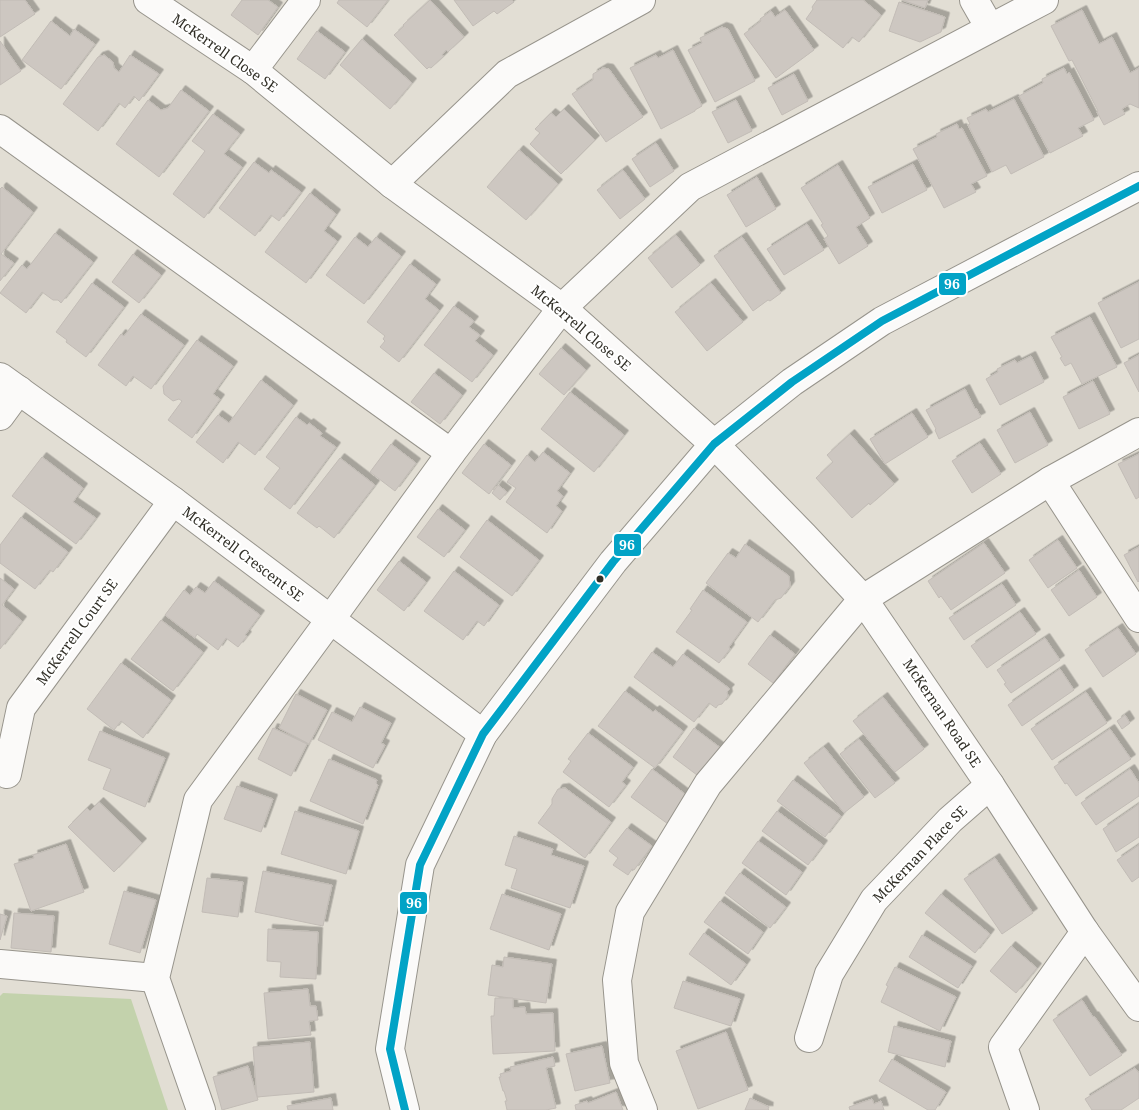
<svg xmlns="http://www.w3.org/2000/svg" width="1139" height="1110" font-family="'Noto Serif',serif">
<defs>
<filter id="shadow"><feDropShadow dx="4.5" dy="-4.5" stdDeviation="0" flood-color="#0004"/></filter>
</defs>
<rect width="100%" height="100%" fill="#e2ded4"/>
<path fill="#c3d2ac" d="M3,993l128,6 37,111h-168v-114z"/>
<g fill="#cdc7c1" stroke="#c2bcb6" filter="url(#shadow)">
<path d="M0,0h25l10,14 -35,23z"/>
<path d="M242,0h26l10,7 -20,28 -27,-20z"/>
<path d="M339,0h49l-21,27 -30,-24z"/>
<path d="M430,0l34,37 -16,15 -2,-2 -4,5 2,1 -13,12 -2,-1 -2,2 -33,-34 10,-9 -1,-1z"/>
<path d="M454,0h58l2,2 -17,12 -3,-3 -21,15z"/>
<path d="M817,0h46l18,15 -22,27 -7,-5 -9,11 -37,-29 7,-10 -1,-2z"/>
<path d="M902,0h26l-3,8z"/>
<path d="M899,2l46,15 -4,15 -21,10 -31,-11z"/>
<path d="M785,10l29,40 -38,28 -32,-44 17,-13 -1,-2 11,-8 4,6z"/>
<path d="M1082,10l17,34 13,-7 18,36 9,-5v40l-9,-4 -8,5 3,5 -21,11 -7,-13 1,-1 -26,-51 -3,1 -18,-35z"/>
<path d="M51,21l19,15 4,-7 21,15 -34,45 -39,-29z"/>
<path d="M722,27l6,2 27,52 -40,21 -27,-52 14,-7 -2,-5z"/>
<path d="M317,31l28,21 -20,27 -28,-20z"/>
<path d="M362,39l50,44 -22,26 -50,-44z"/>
<path d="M0,41l21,30 -21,14z"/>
<path d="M673,50l29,56 -7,4v1l-34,18 -31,-61 26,-13 2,3z"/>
<path d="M104,55l9,7 1,6 5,4 11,-17 29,19 -20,27 -5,-5 -9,12 -6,-5 -21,28 -35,-27 35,-47z"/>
<path d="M603,68l6,1 34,48 -37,25 -34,-48 21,-14v-6z"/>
<path d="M1064,68l3,6 2,-2 25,48 -16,8 5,8 -33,17 -31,-57 24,-13 -1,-4z"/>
<path d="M794,74l14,27 -26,14 -14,-27z"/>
<path d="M181,90l28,21 -50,66 -43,-33 32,-44 13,10 7,-2z"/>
<path d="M1014,99l30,58 -33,17 -5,-9 -14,7 -24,-47 2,-1 -3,-6 19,-9 2,3z"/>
<path d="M736,100l16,31 -24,12 -16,-31z"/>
<path d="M564,109l31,31 -34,34 -31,-30 10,-11 -5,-4 16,-16 5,4z"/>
<path d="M213,114l27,20 -16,20 18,13 -38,51 -31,-24 32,-43 -13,-10z"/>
<path d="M957,124l2,5 3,-1 25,48 -16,8 5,8 -32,16 -31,-59 24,-12 -1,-3z"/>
<path d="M656,143l18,28 -24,16 -18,-28z"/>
<path d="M519,150l39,34 -32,36 -39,-33z"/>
<path d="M254,162l15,11 2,-3 30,22 -22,29 -8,-6 -16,21 -36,-28z"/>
<path d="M913,164l14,26 -45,23 -14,-26z"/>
<path d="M838,165l32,53 -14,9 12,19 -29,18 -15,-25 4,-3 -7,-11 2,-1 -22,-36z"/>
<path d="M623,170l22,29 -25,20 -23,-29z"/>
<path d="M757,177l19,32 -30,18 -19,-32z"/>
<path d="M2,187l31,25 -32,42 13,9 -14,18v-92z"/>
<path d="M310,193l26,21 -12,17 13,10 -31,42 -41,-31z"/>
<path d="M807,224l17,26 -40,25 -17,-26z"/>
<path d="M55,233l38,29 -32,41 -3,-3h-5l-11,-8 -16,21 -26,-20 22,-28 5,4z"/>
<path d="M676,235l24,30 -28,23 -24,-30z"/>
<path d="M355,237l13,10 8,-10 25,19 -37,48 -38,-29z"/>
<path d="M742,237l39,56 -11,8 -2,-1 -15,11 -39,-55z"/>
<path d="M133,254l28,21 -22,28 -27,-21z"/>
<path d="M410,264l26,20 -11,15 14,11 -40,52 -19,-15 5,-6 -2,-2 2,-3 -18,-14z"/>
<path d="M1139,282v57l-18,9 -23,-45z"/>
<path d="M92,283l32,24 -38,50 -20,-15 1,-2 -11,-8z"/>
<path d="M711,283l32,39 -36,29 -32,-39z"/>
<path d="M454,306l20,15 -5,6 11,8 -5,6 18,14 -21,27 -48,-37z"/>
<path d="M141,314l43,31 -33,44 -18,-13 -7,10 -28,-21 23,-31 3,2z"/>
<path d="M1090,317l27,50 -35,17 -11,-21 -6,3 -5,-8 2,-1 -11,-20z"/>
<path d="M197,340l36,26 -20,28 7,5 -28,39 -24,-18 14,-19 -3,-2 -6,2 -9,-7 -1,-8z"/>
<path d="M561,348l25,22 -22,25 -25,-21z"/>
<path d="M1139,355v37l-15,-29z"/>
<path d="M1031,356l13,26 -44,23 -14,-26 12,-7 -1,-3 18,-9 2,3z"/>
<path d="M434,373l28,22 -22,29 -29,-22z"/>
<path d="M261,380l32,25 -38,50 -17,-13 -15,21 -27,-21 22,-27 11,8z"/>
<path d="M1093,381l17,33 -31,15 -16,-32z"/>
<path d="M965,389l10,20 1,-1 5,9 -42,22 -4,-9 1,-1 -10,-19z"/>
<path d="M570,392l54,43 -30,37 -53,-43z"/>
<path d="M1030,412l18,33 -33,18 -18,-33z"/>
<path d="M912,413l16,24 -43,27 -15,-25z"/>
<path d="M296,417l11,8 2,-2 13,10 -2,3 16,11 -46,62 -26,-20 16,-21 -14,-11z"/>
<path d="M850,434l44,50 -24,21 -1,-2 -17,15 -36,-40 17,-16 -6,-7z"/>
<path d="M980,443l21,31 -29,19 -20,-32z"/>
<path d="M391,444l25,19 -21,28 -25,-19z"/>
<path d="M484,444l27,21 -22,29 -27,-21z"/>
<path d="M543,452l27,21 -13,18 6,5 -7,10 6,5 -15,22 -41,-31 10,-14 -9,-6 20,-27 8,7z"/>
<path d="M1139,454v43l-3,2 -18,-35z"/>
<path d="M42,457l41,31 -10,14 23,16 -20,26 -64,-48z"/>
<path d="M340,458l35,27 -41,53 -15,-12 -2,2 -20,-15z"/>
<path d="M498,485l9,7 -7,8 -8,-7z"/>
<path d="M438,509l27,21 -21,27 -27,-20z"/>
<path d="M21,517l47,35 -15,20 -3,-2 -15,19 -35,-26v-18z"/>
<path d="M487,520l52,40 -27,36 -52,-39z"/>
<path d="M1058,540l19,28 -29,20 -19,-28z"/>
<path d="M984,543l21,30 -54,37 -10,-14 -2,2 -11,-17z"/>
<path d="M745,544l44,32 1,10 -9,12 -6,2 -17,22 -52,-39 22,-30 8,5z"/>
<path d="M1139,547v34l-1,1 -14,-27z"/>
<path d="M399,561l27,21 -22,29 -27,-21z"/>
<path d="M1079,570l18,27 -28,19 -18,-26z"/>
<path d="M454,571l45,34 -15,21 -7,-5 -14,19 -39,-29z"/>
<path d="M0,578l14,11 -12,16 20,16 -22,28z"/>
<path d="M214,581l46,34 -15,20 2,1 -9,11 -12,-9 -8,12 -21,-16 -2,4 -30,-23 19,-25 6,5 6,-8 9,6z"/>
<path d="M1002,584l14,21 -52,35 -15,-22z"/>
<path d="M703,590l44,32 -18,25 1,2 -11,14 -43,-31 16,-22 -2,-1z"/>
<path d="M1020,612l16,22 -49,34 -16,-22z"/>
<path d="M161,620l42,32 -30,39 -42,-32z"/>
<path d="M1118,628l18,26 -33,23 -18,-27z"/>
<path d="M770,635l25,19 -22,29 -25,-19z"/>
<path d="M1045,638l15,22 -49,33 -7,-9 2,-1 -9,-13z"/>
<path d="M652,652l21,15 10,-13 47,35 -3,3 1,4 -6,8 -4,1 -2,3 -7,-5 -15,19 -60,-45z"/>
<path d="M121,663l50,37 -28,38 -22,-17 -7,9 -27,-21z"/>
<path d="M1060,669l14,21 -52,36 -14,-21z"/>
<path d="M625,691l28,21 2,-2 28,21 -28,37 -57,-42z"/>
<path d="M1086,692l21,31 -55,37 -21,-31z"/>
<path d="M296,694l31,16 -18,34 -30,-16z"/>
<path d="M883,697l41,52 -29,23 -42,-51z"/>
<path d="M360,707l31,16 -10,20 4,2 -12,23 -55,-28 14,-28 20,10z"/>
<path d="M1125,715l5,8 -8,6 -5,-8z"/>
<path d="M273,728l34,16 -16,32 -33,-17z"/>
<path d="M694,728l28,21 -21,29 -28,-21z"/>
<path d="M1110,729l21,30 -55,37 -9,-13 -2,1 -11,-17z"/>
<path d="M100,731l65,27 -20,49 -42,-18 8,-20 -23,-9z"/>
<path d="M588,733l45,34 -11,15 4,3 -17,22 -46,-35 8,-11 -3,-2z"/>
<path d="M859,739l36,44 -20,15 -35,-44z"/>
<path d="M824,747l40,50 -20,16 -40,-50z"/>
<path d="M329,759l48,21 -1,3 2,2 -15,39 -53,-23z"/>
<path d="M652,769l37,28 -21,27 -37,-27z"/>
<path d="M1130,769l9,14v13l-43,29 -15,-22z"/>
<path d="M793,780l48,36 -16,21 -48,-36z"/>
<path d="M237,786l36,13 -12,33 -37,-13z"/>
<path d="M565,788l46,34 -26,36 -47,-35 14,-19v-5l6,-10z"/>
<path d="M99,802l43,41 -28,29 -46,-45 19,-19 3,3z"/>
<path d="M1139,804v33l-23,15 -13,-23z"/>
<path d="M295,811l64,20 -13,43 -65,-20z"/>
<path d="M777,811l46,34 -15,20 -46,-34z"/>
<path d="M627,828l25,18 -18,24 -2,-1 -4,6 -15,-10 5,-7 -9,-7z"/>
<path d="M514,836l39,13 -2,6 33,11 -14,42 -59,-20 6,-19 -12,-4z"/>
<path d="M758,841l44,31 -16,23 -44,-32z"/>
<path d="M66,844l18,48 -53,19 -17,-47 20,-6 -1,-3z"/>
<path d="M1139,845v32l-7,5 -15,-22z"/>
<path d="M995,858l38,55 -31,21 -38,-55z"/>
<path d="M263,871l69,14 -9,41 -68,-14z"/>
<path d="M740,873l46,34 -16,21 -45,-35z"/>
<path d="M207,878l36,4 -5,35 -36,-5z"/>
<path d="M124,891l32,9 -16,53 -31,-9z"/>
<path d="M502,894l59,20 -12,36 -59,-21z"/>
<path d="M941,894l49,40 -15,19 -50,-40z"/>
<path d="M720,901l43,31 -15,22 -44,-32z"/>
<path d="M14,913l40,3 -3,36 -40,-4z"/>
<path d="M0,914l7,2 -7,24z"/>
<path d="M268,929l50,3 -2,47 -36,-2 1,-15 -14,-1z"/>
<path d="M704,933l42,31 -15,21 -42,-31z"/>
<path d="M922,935l50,31 -14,22 -49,-31z"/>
<path d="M1011,946l26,22 -21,25 -26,-22z"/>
<path d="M504,957l48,7 -6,39 -58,-8 4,-30 11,2z"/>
<path d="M895,967l61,30 -16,34 -59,-29 7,-16 -2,-1z"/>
<path d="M683,981l57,18 -9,27 -57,-18z"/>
<path d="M308,989l2,17h6l2,14 -9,1 2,14 -43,4 -4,-46z"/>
<path d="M495,998h18v10l12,-1 1,7 27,-1 2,38 -62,3 -2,-38h3z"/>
<path d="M1082,1000l11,17 1,-1 28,39 -32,21 -37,-56z"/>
<path d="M894,1026l57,15 -6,26 -57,-15z"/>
<path d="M726,1032l22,58 -50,19 -22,-58z"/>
<path d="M310,1042l4,50 -57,5 -4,-50z"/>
<path d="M602,1046l8,37 -35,8 -9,-37z"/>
<path d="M553,1057l2,9 -9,2 10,40 -10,2h-39l-2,-9h2l-3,-10h-1l-4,-14h2l-1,-3 11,-3 -1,-4z"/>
<path d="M892,1059l54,33 -11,18h-7l-49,-29z"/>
<path d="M248,1066l10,34 -36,10 -9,-33z"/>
<path d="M1135,1068l4,5v25l-18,12h-29l-7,-11z"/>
<path d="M616,1092l7,18h-47l-1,-5 12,-4 1,2z"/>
<path d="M331,1098l2,12h-45l-1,-4z"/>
<path d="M750,1098l19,9 -1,2 1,1h-24z"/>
<path d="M872,1099l2,5 7,-3 3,9h-34l-1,-3z"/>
</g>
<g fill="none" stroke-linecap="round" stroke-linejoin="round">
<g stroke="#97948c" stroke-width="30">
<g id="minor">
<path d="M148,0l105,70 139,114 170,124 152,136 90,92 59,63 127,186 95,147 54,75"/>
<path d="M974,0l16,28"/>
<path d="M253,70l53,-70"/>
<path d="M0,129l451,324"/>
<path d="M392,184l115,-110 134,-74"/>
<path d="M0,377l173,124 310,233"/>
<path d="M0,416l19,-26"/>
<path d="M1050,481l89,137"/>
<path d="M7,774l14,-66 152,-207"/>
<path d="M0,964l155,14"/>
<path d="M809,1038l20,-64 45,-74 76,-80 40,-35"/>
<path d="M201,1110l-46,-132 43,-178 132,-180 121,-167 111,-145 128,-121 354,-187"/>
<path d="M405,1110l-15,-61 30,-184 63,-131 130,-172 101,-118 78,-62 90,-61 257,-135"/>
<path d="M643,1110l-19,-47 -7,-83 13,-68 78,-128 155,-185 187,-118 89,-49"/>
<path d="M1025,1110l-22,-63 82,-115"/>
</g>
</g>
<use href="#minor" stroke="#fbfaf9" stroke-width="28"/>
<g stroke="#fff" stroke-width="11">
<path id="bus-1" d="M405,1110l-15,-61 30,-184 63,-131 130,-172 101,-118 78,-62 90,-61 257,-135"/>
</g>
<use href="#bus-1" stroke="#02a3c6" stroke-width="8"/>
</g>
<circle fill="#312f27" stroke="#fff" stroke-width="2" cx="600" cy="579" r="4.5"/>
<g text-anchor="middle" stroke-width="4" stroke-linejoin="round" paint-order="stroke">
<g font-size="14" fill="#312f27" stroke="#fff">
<text transform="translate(225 53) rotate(35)" y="5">McKerrell Close SE</text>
<text transform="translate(581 328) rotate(40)" y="5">McKerrell Close SE</text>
<text transform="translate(243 554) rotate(37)" y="5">McKerrell Crescent SE</text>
<text transform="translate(77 632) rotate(-54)" y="5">McKerrell Court SE</text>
<text transform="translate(942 713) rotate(56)" y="5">McKernan Road SE</text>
<text transform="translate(920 854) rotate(-46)" y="5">McKernan Place SE</text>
</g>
</g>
<g stroke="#fff" stroke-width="2">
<rect x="938" y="272" width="29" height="24" rx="5" fill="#02a3c6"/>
<rect x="613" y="533" width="29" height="24" rx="5" fill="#02a3c6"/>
<rect x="399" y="891" width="29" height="24" rx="5" fill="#02a3c6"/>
</g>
<g font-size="14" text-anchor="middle" font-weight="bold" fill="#fff">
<text x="952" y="289">96</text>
<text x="627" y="550">96</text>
<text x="414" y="908">96</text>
</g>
</svg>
